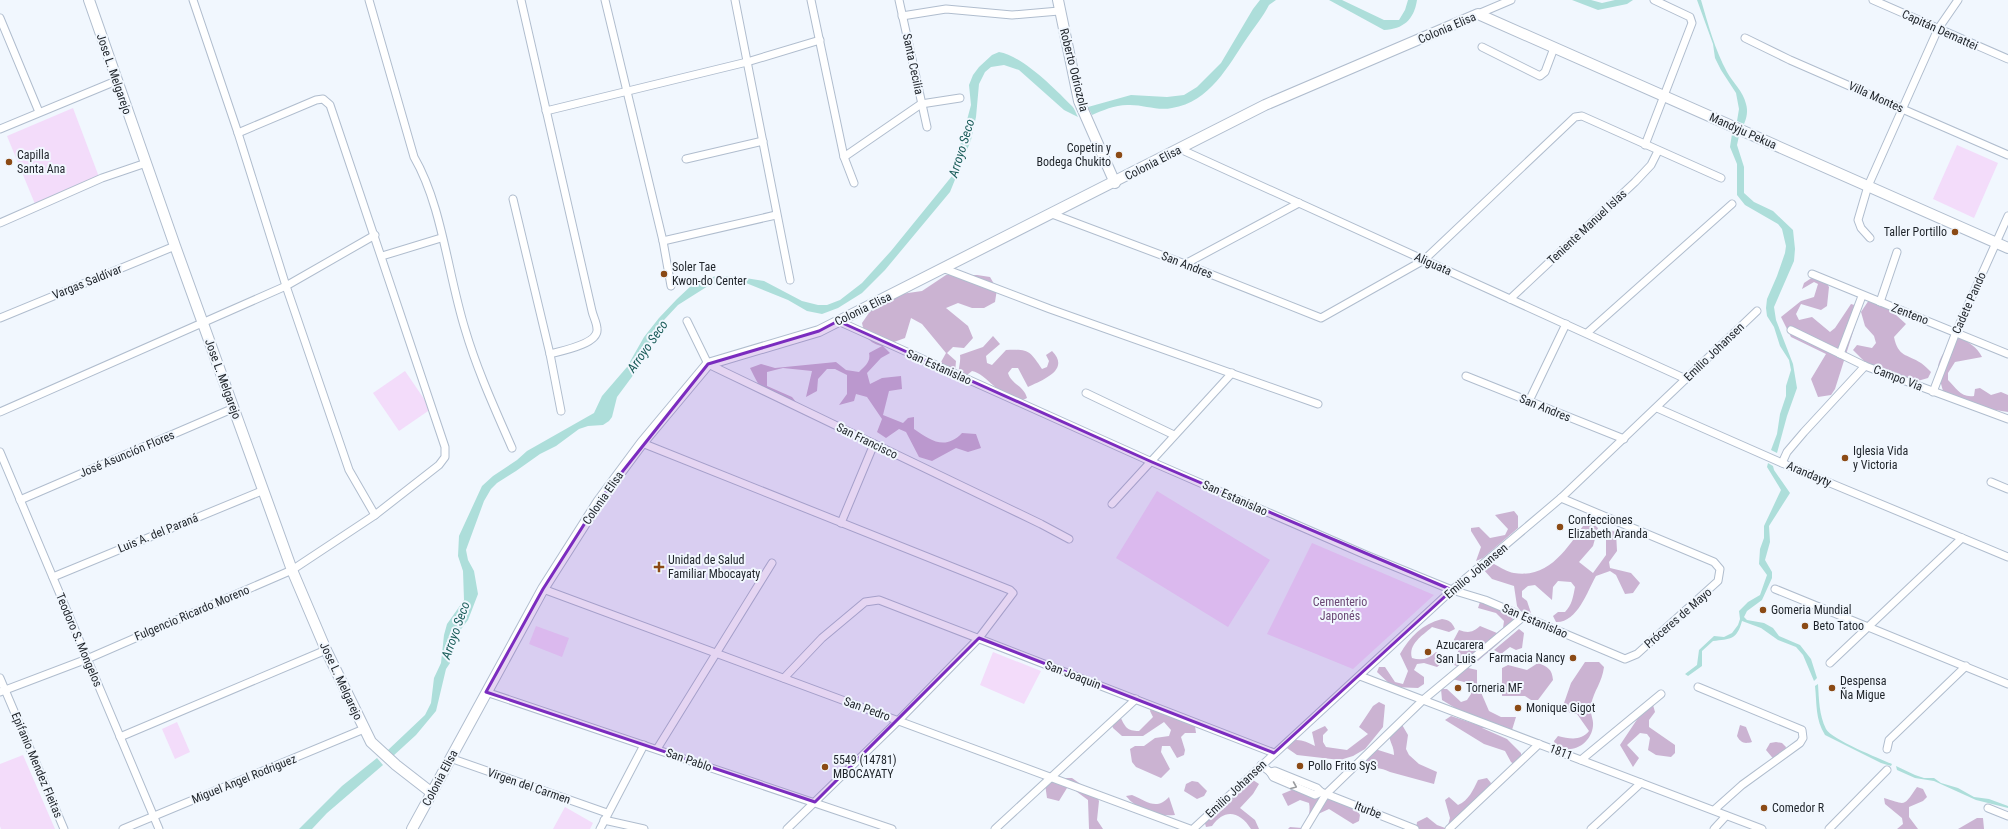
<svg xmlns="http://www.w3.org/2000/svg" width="2008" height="829" font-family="'Roboto Condensed',sans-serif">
<rect width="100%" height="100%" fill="#f1f7fe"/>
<g fill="#f3dcfa">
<path d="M73,108l26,69 -64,27 -28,-68z"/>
<path d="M1957,145l41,18 -24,55 -41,-19z"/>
<path d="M405,371l26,38 -32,22 -26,-38z"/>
<path d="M1157,491l113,69 -42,67 -112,-69z"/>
<path d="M1312,543l122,52 -81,74 -86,-35z"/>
<path d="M536,626l33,12 -7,19 -33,-13z"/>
<path d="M993,652l48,19 -17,33 -44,-19z"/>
<path d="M177,722l13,30 -15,7 -13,-30z"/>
<path d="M23,755l32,74h-54l-1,-3v-62z"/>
<path d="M565,807l28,16 -3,6h-37z"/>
</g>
<g fill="#cbb3d2">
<path d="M946,275h31l13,2 7,12 -2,13 -11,6h-12l-14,-5 -12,5 22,18 5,12 -9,10 -11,-1 -6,6 9,8 -1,11 -8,1 -6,-11 5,-9 -24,-29 -11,-6 -6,20 -22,8 7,7 -9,5 -14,15 3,11 12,-6 19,-2 1,13 -13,2 -6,24 20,8 5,-5 6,-1v12c16,11 31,22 48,4l14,1 5,14 -13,4 -12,-4 -24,13 -13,-4 -13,-25 -7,-3 -13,9 -9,-6 5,-13 -15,-22 -11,-3 -2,7 -15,4 8,-11v-19l-12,-6h-8l-9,10 -1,12 -11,6 6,-26 -29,-3 -16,4v14l25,11 8,10c-34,-9 -34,-7 -50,-39l11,-4 14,4 61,-6 10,8 13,2c6,-6 12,-10 10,-19l13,-7c-13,-3 -17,-9 -20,-23l18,-26 42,-6z"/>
<path d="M1816,275l6,1 7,11 -2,19 -6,4 -20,-6 -5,10 3,6 13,-3 18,15 5,-4 16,-24 10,3 -26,82 -4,6 -13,2 -7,-18 15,-25 -35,-17 -10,-20 20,-16 13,-4 4,-13 -4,-2 -12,7 2,-6z"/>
<path d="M1875,296l31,28 -12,13c4,20 13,17 27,26 4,3 7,6 10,9l-3,6 -14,4 -45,-16 -16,-16 4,-5 15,3 4,-5 -2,-7 -9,-10 -4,-14 8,-12z"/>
<path d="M993,336l7,8 -14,12 1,7 5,2 14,-15c23,-1 24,1 36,19l5,-2 2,-6 -3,-6 6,-4c19,19 -10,29 -24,36l-10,-19h-6l-4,5c3,11 16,13 19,25 -19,12 -38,-24 -55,-27l-5,4h-8c-1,-8 2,-12 1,-20l23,-8z"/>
<path d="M1958,338c9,2 20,10 24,19l-27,5 -7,11v7c8,8 13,18 26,16l1,-7 5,-1 11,7 10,-3 7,3v17l-38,-6 -26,-11c-2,-8 -5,-17 -6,-25 -1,-11 11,-26 20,-32z"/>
<path d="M1514,511l4,5v12l-35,30 -7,3 5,-14 -10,-16v-3l8,-1 11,11 15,-3 3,-6 -13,-14z"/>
<path d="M1588,519l10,9 -5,18 -14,16 14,11 13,-18v-20l4,-5 6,2 1,19 -8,11 1,6 21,5 9,10 -7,10 -8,1 -9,-19 -6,-4 -14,5c-9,16 -19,47 -40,46l-3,-6 5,-4h7c7,-7 8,-15 10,-25l-4,-5 -13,-1 -5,6 -1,13 -17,-15 -7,1 -6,5v6l5,4 4,12 -7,3 -7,-10 -3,-20 -22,-7 -10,-11 12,-4c6,3 13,8 20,9 37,6 55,-28 74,-54z"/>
<path d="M1480,602l23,7 10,10c-2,18 -23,31 -35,42l-11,-7 -7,13 -6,-2 4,-12v-3l-7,-5 8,-15c9,3 13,3 21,-4l17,7 6,-5 1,-7 -8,-8 -18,-5z"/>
<path d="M1442,619c7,1 10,3 13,10l-6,3 -17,-5c-10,9 -24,17 -20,31 9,3 17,1 24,-6l6,4 1,6 -6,5 -13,-4 -7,1 -3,6 10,7v7l-6,4 -25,-1 -16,-15 2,-5h6l10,15 8,2 5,-13 -8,-17c10,-17 22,-30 42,-35z"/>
<path d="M1519,629l5,4 -2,15 -6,2 -6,-3 -9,7 -7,-4z"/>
<path d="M1585,662h14l5,5c-2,16 -10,23 -13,38 -2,7 3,14 2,21 -2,18 -21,29 -37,20l-2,-5 4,-5c12,3 23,5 31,-5l-12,-17 -7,-1 -7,-7 8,-23z"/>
<path d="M1538,663c10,4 14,6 15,17l-15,20h-7l-6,-4h-23v-28l6,-3 19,5z"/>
<path d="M1464,667l13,3v13l12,28 12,6h15l-4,13h-13l-17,-2 25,11 14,14v9l-5,4 -5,-4 -6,-11 -21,-7 -39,-24 6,-4 27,9 -8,-8 -28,-17 -1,-11h6l14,13 6,-2 4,-6 -3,-11 -16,-4z"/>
<path d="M1379,702l6,3 -2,22 -18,22 -12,7 -13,4 -43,-5 -13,-9c9,-10 20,-6 31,0l-3,-14 13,-6 3,4 -5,5v7l3,5 21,3 21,-16 -9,-7 14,-21z"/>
<path d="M1152,705l43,21 1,7h-11l-4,4 4,13 -1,5 -7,3 -7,-12h-8l-1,6 9,17 -9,9 -25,-11 -4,-5 -2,-13 5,-3h9l11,-8 14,-2 2,-6 -7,-8 -21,14h-21l-9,-8 -3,-8 4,-5 6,1c5,11 7,15 19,15l14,-14 -3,-6z"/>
<path d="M1653,705l2,7 -6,8v7l26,18v8l-4,4 -15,-2 -8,-5 2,-12 -3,-4 -7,-1 -13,12 12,13 -6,9 -13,-22 18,-27z"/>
<path d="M1401,723l7,12 -2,14 3,6 10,9 18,8 -3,12 -44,-12c-9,-5 -19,-3 -27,-9l2,-7 10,-7 19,6c0,-9 -4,-12 -5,-20z"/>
<path d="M1740,725l6,2 6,15c-8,2 -11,1 -15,-6z"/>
<path d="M1776,742l6,1 4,4 -4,14 -6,1 -10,-12 4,-7z"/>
<path d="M1049,778h23l24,17 3,6 -2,19 6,9h-14l-1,-29 -15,-11 -6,-1 -8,13 -12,-3 -2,-14z"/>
<path d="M1487,778l4,5 -2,6 -41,36 2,-7 -5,-18 4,-3 9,8c11,-5 15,-15 20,-25z"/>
<path d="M1253,780l6,4 -6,10 -13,14 15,12 4,9h-8c-11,-18 -27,-21 -39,-3l-6,1 -2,-7 38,-34z"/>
<path d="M1192,781l6,1 9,9 -3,5 -7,3 -13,-8 2,-7z"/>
<path d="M1917,787l6,2 4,8 -4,4 -14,6v10l9,12h-21l6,-5 -1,-6 -17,-14 -1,-6c23,7 19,9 33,-11z"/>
<path d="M1294,789l59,15 7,11 -1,6 -6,3 -24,-15 -13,6 -9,14h-19l2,-2 12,1c6,-7 9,-16 7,-25l-9,-3 -12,6 -6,-12z"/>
<path d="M1132,795c15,6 24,16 37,2l6,18c-17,2 -38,-5 -49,-19z"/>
<path d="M1427,817l10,8 11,4h-32l1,-7z"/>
<path d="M1977,818h6l1,11h-26z"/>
</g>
<g fill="#addeda">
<path d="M1260,0h16l-7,5c-6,12 -14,21 -22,33 -19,28 -37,64 -75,70 -14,3 -28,-3 -42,-3 -13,-1 -27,5 -38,10l-4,-8 43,-12 36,2 17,-2 13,-8 24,-24 32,-54z"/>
<path d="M1329,0h13l42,20h15l6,-10 3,-10h9c-3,20 -14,29 -33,30z"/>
<path d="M1572,0h19l11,3 13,-3h18l-6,4 -29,6z"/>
<path d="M1697,0h4c7,24 14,50 26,72 6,11 16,19 19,32 2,7 1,13 -2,20l-7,-3 2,-12 -3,-16 -15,-23 -6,-12 -2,-14z"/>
<path d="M999,52c24,4 56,37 73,54 3,3 4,8 6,11l-14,-7 -45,-40 -15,-5 -13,2 -6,5 -6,12 -3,33 -5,23 -21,52 -65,78 -23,23 -24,15 -16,6 -15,-3 -19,-11 -42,-17 -27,-1 -11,4 -30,19 -14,15 -13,20 -14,30 -20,27 -5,20 -3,4 -6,4 -15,1 -9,3 -23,17 -16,8 -24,17 -19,12 -6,6 -7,12 -18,49 2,10 6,11 4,23 -10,26 -16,21 -2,7v15l-4,6 -10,42 -20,24 -24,22 -5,-6 38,-36 6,-12 3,-25 7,-15 3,-28 3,-11 17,-24 -1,-29 -5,-15 1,-20 23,-50 11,-10 24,-16 10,-9 67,-38 8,-17 25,-29 17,-30 15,-19 18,-19 15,-14 12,-6 13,-3h16l31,5 38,20 16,4h9l13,-5 22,-17 29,-32 61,-75 19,-71 -2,-20 4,-10 6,-8 13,-12z"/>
<path d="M1732,134l7,2 -2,9 7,22v26l10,9 19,9 20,19 2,19 -1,12 -20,46 2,13 17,44 4,24 -10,28 -10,37 -6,-3 6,-16 3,-20 6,-18v-10l5,-16 -2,-10 -9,-14 -6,-19 -7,-11 -1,-8 1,-9 10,-23 8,-23 1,-7 -4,-17 -4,-5 -33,-19 -8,-10v-31l-7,-17z"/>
<path d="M1768,463l5,3 1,4 16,23 -21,33 1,16 -5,18 7,12v6l-10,22 -15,11 -3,6 3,3 17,3 9,5 6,8 21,9 11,14 6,19 -3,3 -11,-26 -7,-8 -18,-7 -17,-12 -19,-7c-5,19 -12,18 -29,20l-11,10v15l-14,10 -3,-2 12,-9 2,-15 15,-14 10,1 8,-4 6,-8 2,-6 -1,-8 9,-9 12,-7 7,-20 -8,-11 1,-15 4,-11v-12l17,-36 -14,-23z"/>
<path d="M1818,684c1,16 1,31 8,45 5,10 54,30 66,35l-1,2 -10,-3 -56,-28c-10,-16 -8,-31 -10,-49z"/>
<path d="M377,758l6,7 -56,48 -15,16h-13l43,-43z"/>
<path d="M1896,766l19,9 9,3h10l7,5 17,5 16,9 15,2 19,7v2l-32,-8 -42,-19 -19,-3 -18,-8z"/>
</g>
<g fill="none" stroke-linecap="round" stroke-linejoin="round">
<g stroke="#b0bdce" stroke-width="9">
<g id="street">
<path d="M193,0l45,133 48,153 63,184 26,45"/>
<path d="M369,0l45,157c28,48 34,118 51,172 12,41 30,80 47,119"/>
<path d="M521,0l71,311c1,5 5,12 5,18 2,15 -36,22 -47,25"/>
<path d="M605,0l58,241 8,45"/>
<path d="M735,0l55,280"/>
<path d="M811,0l33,157 10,26"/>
<path d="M899,0l28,127"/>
<path d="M1873,0l135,59"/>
<path d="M1478,14l33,-14"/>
<path d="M902,16l44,-7 66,6 47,-4"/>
<path d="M0,18l39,94"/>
<path d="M1745,38l45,22 218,95"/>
<path d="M1482,47l58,29 5,-4 9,-24"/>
<path d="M546,111l201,-49 73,-22"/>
<path d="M0,129l116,-48"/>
<path d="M1645,145l47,-122 -2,-6 -36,-17"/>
<path d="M1180,149l506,230"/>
<path d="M844,157l77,-53 39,-6"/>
<path d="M686,159l77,-18"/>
<path d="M513,199l37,155 11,57"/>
<path d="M1052,214l133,50 136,54 103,-58 151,-143 7,-1 139,62"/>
<path d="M0,223l102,-45 44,-15"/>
<path d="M1870,238l-9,-10 -3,-8 10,-34 70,-157 20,-29"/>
<path d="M663,241l113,-26"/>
<path d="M382,256l59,-18"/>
<path d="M1185,264l114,-61"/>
<path d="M945,269l105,40 268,95"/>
<path d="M1812,274l196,80"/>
<path d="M1510,299l125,-117 16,-17 7,-14"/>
<path d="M1880,302l17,-50"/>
<path d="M0,318l175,-72"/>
<path d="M687,321l21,43 333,160 28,15"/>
<path d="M838,321l314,141 214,93 86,35 33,10 140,59 12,-5 81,-73 2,-12 -6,-7 -153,-64"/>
<path d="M1791,330l74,36 143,53"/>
<path d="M1587,333l145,-129"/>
<path d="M1840,354l22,-58"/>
<path d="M1466,376l158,63"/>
<path d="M1933,392l23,-60 52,-116"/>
<path d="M1086,393l88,42"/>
<path d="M1529,401l37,-77"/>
<path d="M1657,408l125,55 226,94"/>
<path d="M0,412l286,-126 89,-51"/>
<path d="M642,443l368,147 3,3 -34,45 -80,82 -112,109"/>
<path d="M0,452l159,377"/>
<path d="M1782,463l5,-11 17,-20 61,-66"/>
<path d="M1991,482l17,7"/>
<path d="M20,500l214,-92"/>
<path d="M1112,504l120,-131"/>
<path d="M841,523l33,-79"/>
<path d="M53,577l211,-87"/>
<path d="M543,589l647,240"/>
<path d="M1775,589l233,95"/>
<path d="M1830,663l132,-125"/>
<path d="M1360,676l402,153"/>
<path d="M0,678l64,151"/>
<path d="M784,678l38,-40 43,-36 14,-2 395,153"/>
<path d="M1698,687l104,43 1,8 -3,5 -58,42 -28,25"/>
<path d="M0,692l87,-33 205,-89 83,-55 64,-50 6,-8v-10l-115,-342 -7,-6 -7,1 -78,33"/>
<path d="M486,692l406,137"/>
<path d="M120,737l206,-87"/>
<path d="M657,749l115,-186"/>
<path d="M1887,749l2,-9 77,-74"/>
<path d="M450,758l157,55"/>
<path d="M1581,760l80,-66"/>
<path d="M1261,765l9,7 3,5 42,18 6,-3"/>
<path d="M1270,772l5,-1 42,17 4,4 94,37"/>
<path d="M1988,808l20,8"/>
<path d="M604,820l40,9"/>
<path d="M123,829l241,-100"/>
<path d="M600,829l44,-84"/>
<path d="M995,829l141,-130"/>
<path d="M1193,829l259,-239 109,-92 196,-187"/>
<path d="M1305,829l21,-35 97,-94 101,-84"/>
<path d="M1449,829l90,-85"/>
<path d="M1591,829l50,-46"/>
<path d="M1714,829l12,-13"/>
<path d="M1829,829l58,-59"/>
</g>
</g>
<g stroke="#b0bdce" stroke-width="12">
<g id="secondary">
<path d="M89,0l86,246 117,324 34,80 45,92 25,23 36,28"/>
<path d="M1058,0l21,101 36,82"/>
<path d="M412,829l131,-240 56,-88 43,-58 66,-79 111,-33 446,-226 213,-91 530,234"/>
</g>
</g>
<use href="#street" stroke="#fff" stroke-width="7"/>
<use href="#secondary" stroke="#fff" stroke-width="10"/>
</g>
<defs><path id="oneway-chevron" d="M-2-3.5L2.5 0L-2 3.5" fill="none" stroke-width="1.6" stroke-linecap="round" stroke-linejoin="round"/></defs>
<use stroke="#9a9c9f" href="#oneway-chevron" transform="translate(1294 786) rotate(23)"/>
<path fill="#7b2cbf" fill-opacity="0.2" stroke="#7b2cbf" stroke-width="3" stroke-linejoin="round" d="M838,321l314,141 300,128 -178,163 -295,-115 -164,164 -329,-110 57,-103 56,-88 109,-137 111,-33z"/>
<g fill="#8b4a15" stroke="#f1f7fe" stroke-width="1.5">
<circle cx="1119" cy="155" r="4"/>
<circle cx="9" cy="162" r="4"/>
<circle cx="1955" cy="232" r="4"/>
<circle cx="664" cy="274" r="4"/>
<circle cx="1845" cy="458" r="4"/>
<circle cx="1560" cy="527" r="4"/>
<path d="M657 561h4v4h4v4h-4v4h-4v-4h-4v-4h4z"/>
<circle cx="1763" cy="610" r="4"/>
<circle cx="1805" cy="626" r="4"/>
<circle cx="1428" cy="652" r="4"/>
<circle cx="1573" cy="658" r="4"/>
<circle cx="1458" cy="688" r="4"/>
<circle cx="1832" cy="688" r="4"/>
<circle cx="1518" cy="708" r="4"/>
<circle cx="1300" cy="766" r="4"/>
<circle cx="825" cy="767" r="4"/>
<circle cx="1764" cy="808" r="4"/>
</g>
<g text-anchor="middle" stroke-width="4" stroke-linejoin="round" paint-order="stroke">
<g font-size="12" fill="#1e2329" stroke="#f1f7fe">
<text transform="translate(1447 28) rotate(-23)" y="4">Colonia Elisa</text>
<text transform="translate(1940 30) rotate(24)" y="4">Capitán Demattei</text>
<text transform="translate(913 64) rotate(78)" y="4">Santa Cecilia</text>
<text transform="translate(1074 70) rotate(76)" y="4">Roberto Odriozola</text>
<text transform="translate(114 74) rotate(71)" y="4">Jose L. Melgarejo</text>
<text transform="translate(1876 97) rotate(24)" y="4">Villa Montes</text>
<text transform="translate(1743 131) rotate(24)" y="4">Mandyju Pekua</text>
<text transform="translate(1153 163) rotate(-27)" y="4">Colonia Elisa</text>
<text transform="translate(1587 227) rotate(-43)" y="4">Teniente Manuel Islas</text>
<text transform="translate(1433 264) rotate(24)" y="4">Aliguata</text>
<text transform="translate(1187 265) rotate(21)" y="4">San Andres</text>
<text transform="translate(87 282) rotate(-22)" y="4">Vargas Saldívar</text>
<text transform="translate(1969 303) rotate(-66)" y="4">Cadete Pando</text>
<text transform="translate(863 309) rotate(-26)" y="4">Colonia Elisa</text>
<text transform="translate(1910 314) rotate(21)" y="4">Zenteno</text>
<text transform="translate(1714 352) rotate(-44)" y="4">Emilio Johansen</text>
<text transform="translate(939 367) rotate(24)" y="4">San Estanislao</text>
<text transform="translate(1898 378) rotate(21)" y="4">Campo Via</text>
<text transform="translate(223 379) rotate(70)" y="4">Jose L. Melgarejo</text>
<text transform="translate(1545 408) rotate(22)" y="4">San Andres</text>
<text transform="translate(867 441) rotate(26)" y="4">San Francisco</text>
<text transform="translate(127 454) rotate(-23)" y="4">José Asunción Flores</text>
<text transform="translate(1809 474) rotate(23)" y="4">Arandayty</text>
<text transform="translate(603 498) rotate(-55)" y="4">Colonia Elisa</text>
<text transform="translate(1235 498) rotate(24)" y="4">San Estanislao</text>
<text transform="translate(158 533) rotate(-22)" y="4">Luis A. del Paraná</text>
<text transform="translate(1476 571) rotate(-40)" y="4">Emilio Johansen</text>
<text transform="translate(192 613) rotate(-23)" y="4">Fulgencio Ricardo Moreno</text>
<text transform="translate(1678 618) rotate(-41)" y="4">Próceres de Mayo</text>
<text transform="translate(1535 621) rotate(23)" y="4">San Estanislao</text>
<text transform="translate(79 640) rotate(67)" y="4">Teodoro S. Mongelos</text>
<text transform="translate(1073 675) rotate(21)" y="4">San Joaquin</text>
<text transform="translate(341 681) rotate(65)" y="4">Jose L. Melgarejo</text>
<text transform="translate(867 709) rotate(20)" y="4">San Pedro</text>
<text transform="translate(1561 752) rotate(21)" y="4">1811</text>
<text transform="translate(689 760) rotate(19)" y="4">San Pablo</text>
<text transform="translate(37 765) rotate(67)" y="4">Epifanio Mendez Fleitas</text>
<text transform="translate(440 778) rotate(-62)" y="4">Colonia Elisa</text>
<text transform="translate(244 779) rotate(-22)" y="4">Miguel Angel Rodriguez</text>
<text transform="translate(529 786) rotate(19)" y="4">Virgen del Carmen</text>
<text transform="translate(1236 789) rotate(-43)" y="4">Emilio Johansen</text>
<text transform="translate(1368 810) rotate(21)" y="4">Iturbe</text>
</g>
<g font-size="12" fill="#1e2329" stroke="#f1f7fe" text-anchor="start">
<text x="1111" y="152" text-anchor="end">Copetin y<tspan x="1111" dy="14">Bodega Chukito</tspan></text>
<text x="17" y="159">Capilla<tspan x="17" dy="14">Santa Ana</tspan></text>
<text x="1947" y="236" text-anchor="end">Taller Portillo</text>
<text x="672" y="271">Soler Tae<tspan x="672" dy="14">Kwon-do Center</tspan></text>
<text x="1853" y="455">Iglesia Vida<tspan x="1853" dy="14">y Victoria</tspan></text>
<text x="1568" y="524">Confecciones<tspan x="1568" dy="14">Elizabeth Aranda</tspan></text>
<text x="668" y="564">Unidad de Salud<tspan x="668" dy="14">Familiar Mbocayaty</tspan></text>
<text x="1771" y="614">Gomeria Mundial</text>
<text x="1813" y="630">Beto Tatoo</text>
<text x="1436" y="649">Azucarera<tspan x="1436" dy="14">San Luis</tspan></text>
<text x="1565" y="662" text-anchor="end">Farmacia Nancy</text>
<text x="1840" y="685">Despensa<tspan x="1840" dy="14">Ña Migue</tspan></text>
<text x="1466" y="692">Torneria MF</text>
<text x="1526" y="712">Monique Gigot</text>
<text x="833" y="764">5549 (14781)<tspan x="833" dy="14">MBOCAYATY</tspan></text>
<text x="1308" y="770">Pollo Frito SyS</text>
<text x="1772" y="812">Comedor R</text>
</g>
<g font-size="12" fill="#6b4875" stroke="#f1f7fe">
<text x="1340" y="606">Cementerio<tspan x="1340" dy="14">Japonés</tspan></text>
</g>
<g font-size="13" font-style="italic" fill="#1b5d5a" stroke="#f1f7fe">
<text transform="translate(961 148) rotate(-73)" y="5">Arroyo Seco</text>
<text transform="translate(647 346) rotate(-55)" y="5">Arroyo Seco</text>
<text transform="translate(455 630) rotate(-70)" y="5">Arroyo Seco</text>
</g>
</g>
</svg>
